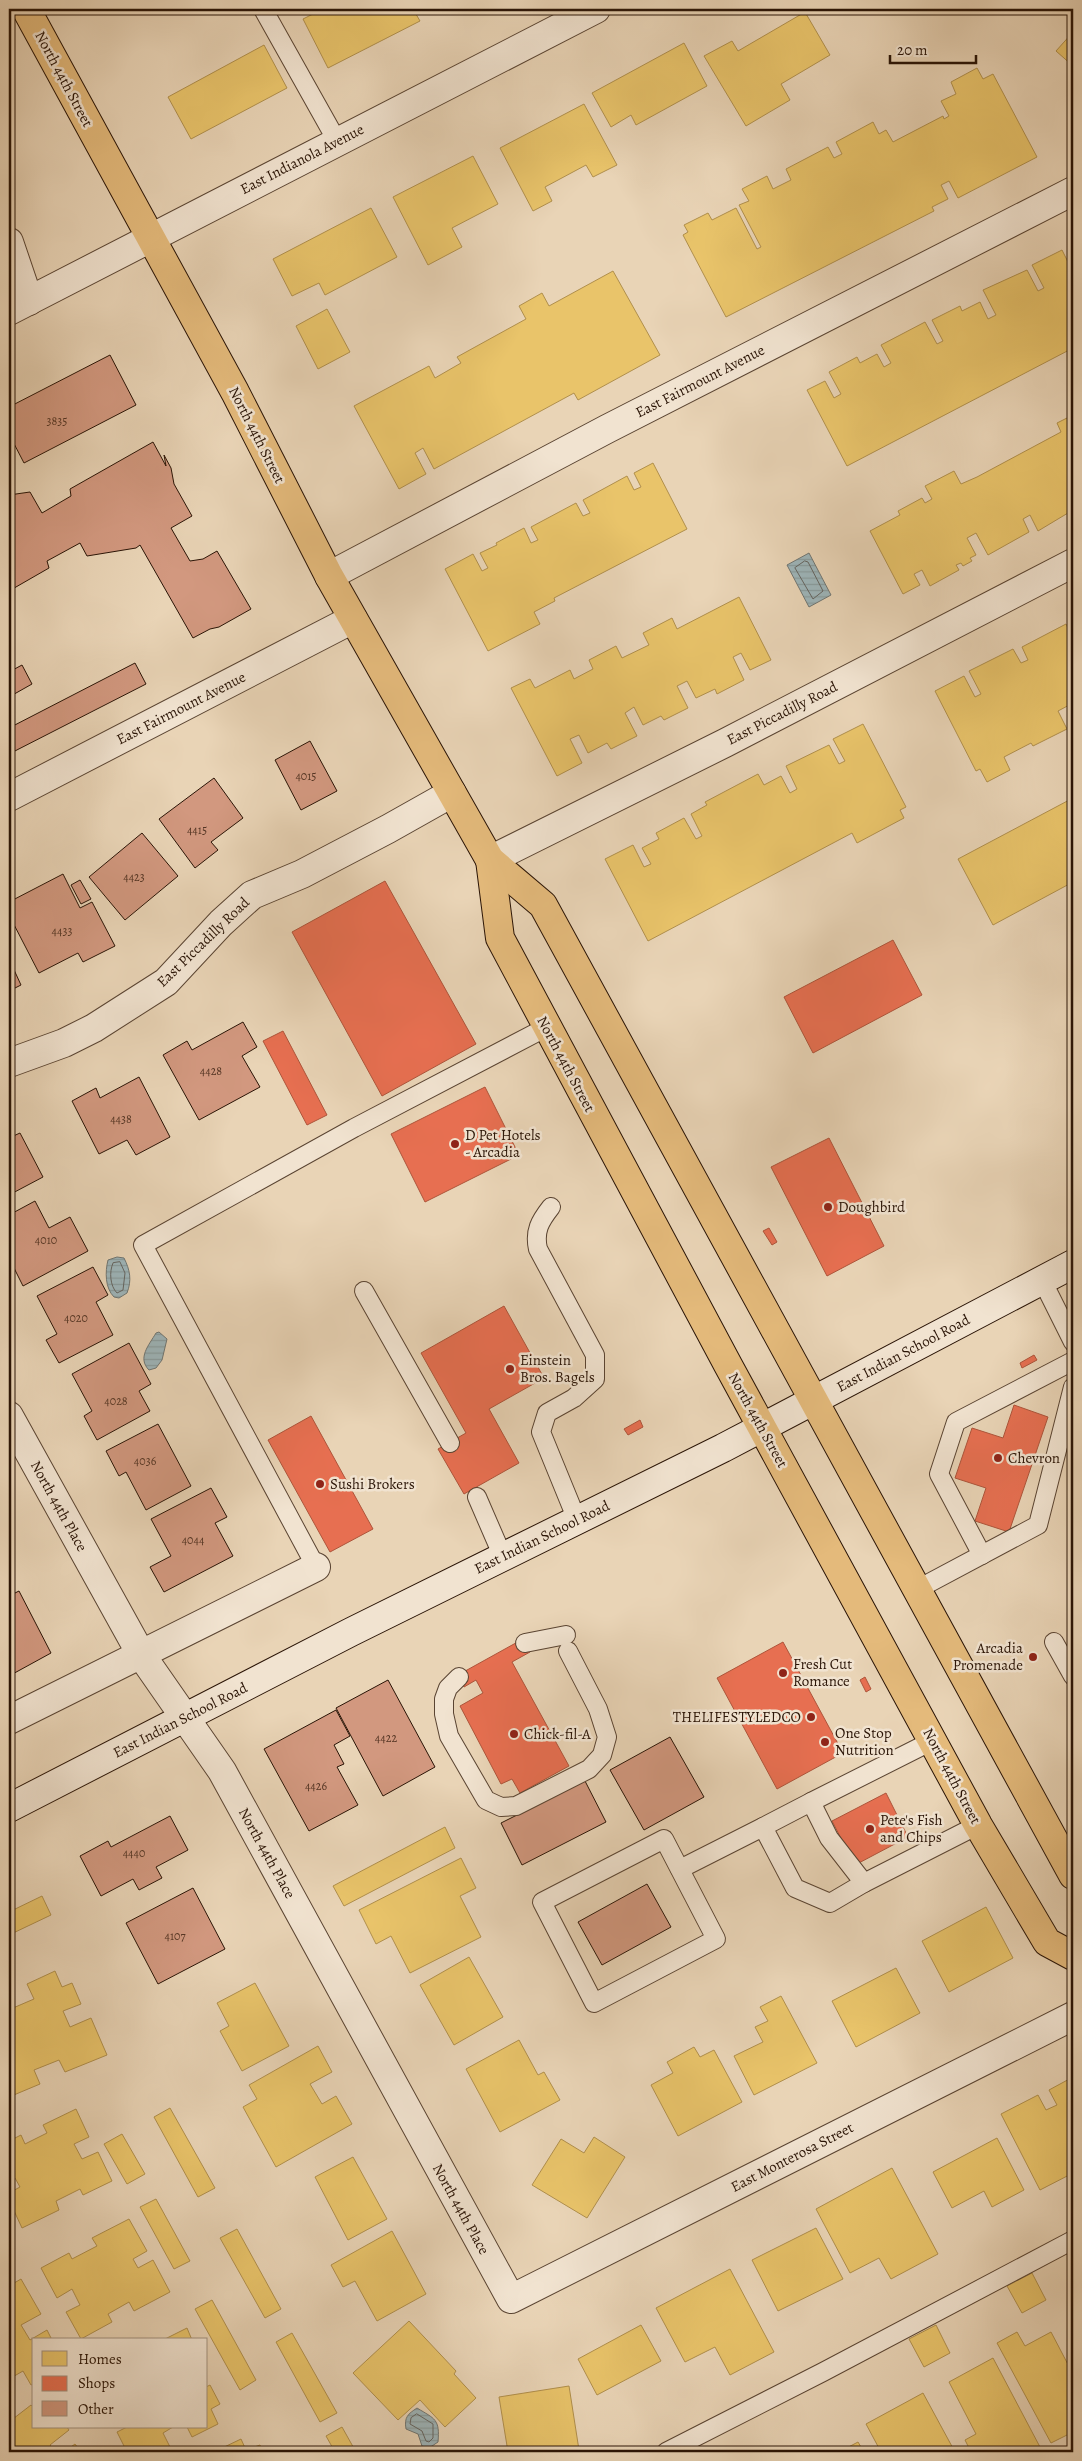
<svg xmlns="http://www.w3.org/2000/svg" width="1082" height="2461" font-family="Alegreya,serif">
<defs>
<pattern id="water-rules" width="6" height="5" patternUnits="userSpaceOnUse" patternTransform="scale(1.25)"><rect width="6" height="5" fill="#9db5ba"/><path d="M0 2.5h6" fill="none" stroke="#879b9e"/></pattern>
</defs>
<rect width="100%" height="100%" fill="#e9d4b6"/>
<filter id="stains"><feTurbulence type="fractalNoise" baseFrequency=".004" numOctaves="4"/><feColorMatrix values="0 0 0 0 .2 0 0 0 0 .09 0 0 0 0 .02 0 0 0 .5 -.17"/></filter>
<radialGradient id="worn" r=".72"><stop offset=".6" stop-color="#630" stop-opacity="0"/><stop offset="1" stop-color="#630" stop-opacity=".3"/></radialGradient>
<g fill="url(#water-rules)" stroke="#6f7572">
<path d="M809,553l22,42 -22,12 -22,-42z"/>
<path d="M117,1257l7,1c6,12 8,22 3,35l-8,5 -5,-1c-9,-9 -9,-25 -6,-37z"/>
<path d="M159,1332l8,7 -5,21 -6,8 -7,2c-12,-12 0,-25 7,-37z"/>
<path d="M417,2408c18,11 23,11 21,34l-9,6 -7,-2 -4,-12 -12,-5c-2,-12 2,-15 11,-21z"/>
</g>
<g fill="#e9c46a" stroke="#b08f4c">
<path d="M323,9h90l7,12 -92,47 -25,-49z"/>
<path d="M805,12l25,43 -49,29 9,16 -44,26 -42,-70 28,-15 6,10z"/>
<path d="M1073,32v34l-17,-15z"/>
<path d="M684,43l23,43 -71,39 -5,-10 -20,12 -19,-34z"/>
<path d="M264,45l23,43 -96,51 -23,-42z"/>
<path d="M977,68l6,11 10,-5 44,83 -79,41 -9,-17 -8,4 7,14 -16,8 2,4 -208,106 -43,-82 5,-3 -4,-7 24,-12 4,7 24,-12 21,41 4,-2 -22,-42 10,-4 -7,-12 25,-13 6,13 18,-9 -5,-11 42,-22 6,11 8,-4 -6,-12 37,-20 6,12 7,-4 7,12 50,-26 1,3 5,-3 -8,-15 15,-7 -5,-12z"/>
<path d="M584,104l33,61 -24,12 -7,-12 -41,22 7,14 -19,10 -33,-63z"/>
<path d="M473,156l25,48 -46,24 10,19 -34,18 -35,-68z"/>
<path d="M371,208l26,49 -72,38 -6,-12 -27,13 -19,-37z"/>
<path d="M1062,250l11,22v76l-226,118 -40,-76 18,-9 9,17 7,-4 -12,-22 28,-15 3,6 17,-9 7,13 7,-4 -10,-18 44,-23 12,22 6,-3 -11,-21 28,-14 2,5 18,-9 8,17 8,-4 -13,-25 44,-20 11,21 6,-3 -12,-23z"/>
<path d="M613,271l47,84 -82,45 -4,-7 -140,76 -11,-21 -8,5 11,21 -27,15 -45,-83 75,-40 6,12 26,-15 -4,-6 69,-38 -7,-13 23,-13 7,13z"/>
<path d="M327,309l23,43 -32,17 -22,-43z"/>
<path d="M1073,415v95l-35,21 -8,-16 -7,4 6,13 -41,23 -12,-22 -9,5 9,17 -6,3 2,3 -9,5 -2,-3 -5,2 3,5 -29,16 -8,-16 -8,4 6,11 -17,9 -33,-63 30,-16 -2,-4 24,-13 3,5 7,-4 -7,-13 29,-15 7,13 16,-7 84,-45 -4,-9z"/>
<path d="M653,463l34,66 -133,69 1,3 -21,11 6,12 -52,27 -43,-82 28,-15 9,17 6,-3 -8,-15 17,-8 -1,-2 28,-15 7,15 7,-3 -7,-13 45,-24 7,13 7,-3 -7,-13 44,-24 7,14 7,-3 -7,-14z"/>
<path d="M739,597l32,63 -21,10 -9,-17 -8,4 11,23 -27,14 -2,-5 -19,9 -9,-17 -10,5 11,22 -24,12 -3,-4 -18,9 -9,-18 -9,6 12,23 -26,13 -4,-6 -19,10 -9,-18 -9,4 12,24 -25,13 -46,-88 19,-9 5,9 35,-18 4,9 19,-10 -4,-9 27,-14 6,12 27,-13 -6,-12 29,-15 5,11z"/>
<path d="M1066,624l7,14v65l-15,8 9,18 -34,17 -2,-3 -27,14 6,13 -23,12 -7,-13 -4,2 -41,-80 29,-15 11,21 6,-3 -12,-23 44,-22 8,14 7,-3 -6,-13z"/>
<path d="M863,724l43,83 -6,3 4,8 -47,25 -5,-10 -204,108 -43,-82 28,-14 11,22 7,-3 -9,-16 17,-9 -3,-6 28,-15 12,21 6,-3 -11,-22 16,-9 -2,-3 53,-28 6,11 17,-9 9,17 7,-4 -11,-23 43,-21 10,19 6,-3 -12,-22z"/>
<path d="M1073,798v84l-80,43 -35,-66z"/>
<path d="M445,1827l10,21 -111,58 -11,-20z"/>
<path d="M461,1858l15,30 -16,8 21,41 -71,36 -19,-37 -15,8 -17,-34z"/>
<path d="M42,1896l9,19 -42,20v-23z"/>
<path d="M986,1907l27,51 -64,34 -27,-51z"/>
<path d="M469,1957l34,60 -49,28 -34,-60z"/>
<path d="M896,1968l24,45 -64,34 -24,-46z"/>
<path d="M55,1971l7,16 10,-4 9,21 -18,7 7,16 21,-9 16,37 -42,17 -6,-12 -25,10 6,14 -31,13v-99l4,10 21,-9 -7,-15z"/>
<path d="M255,1983l34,63 -47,25 -22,-40 9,-5 -12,-23z"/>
<path d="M781,1996l36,67 -63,32 -20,-39 29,-14 -8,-15 13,-6 -8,-14z"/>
<path d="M519,2040l19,35 6,-3 16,28 -60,32 -34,-63z"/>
<path d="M318,2046l14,26 -22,12 12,20 14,-8 16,28 -76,43 -33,-60 14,-8 -8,-14z"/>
<path d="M694,2047l6,10 14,-7 28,52 -64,34 -27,-51 22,-12 -6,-11z"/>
<path d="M1073,2077v96l-33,17 -39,-76 37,-19 8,15 11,-5 -8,-15z"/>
<path d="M170,2108l45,80 -17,9 -44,-80z"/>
<path d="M76,2109l13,28 -15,7 8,15 16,-7 14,29 -29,14 -3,-6 -24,12 3,9 -37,18 -13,-28v-7l11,-6 -5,-9 -6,3v-40l12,-6 4,9 22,-11 -4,-8z"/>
<path d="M122,2134l23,40 -18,10 -23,-40z"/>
<path d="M594,2137l31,20 -38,61 -55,-33 29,-46 23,14z"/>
<path d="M997,2138l27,52 -32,17 -8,-16 -32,17 -19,-36z"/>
<path d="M353,2157l34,62 -39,21 -33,-63z"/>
<path d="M892,2168l46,86 -47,25 -12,-21 -29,15 -34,-64z"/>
<path d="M156,2199l34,62 -16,8 -34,-62z"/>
<path d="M129,2219l18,32 -14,8 5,9 15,-8 17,32 -36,19 -5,-9 -21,12 4,8 -31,17 -15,-27 14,-7 -8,-16 -15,9 -16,-30 28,-15 3,6 25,-13 -5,-8z"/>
<path d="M816,2228l27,51 -65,32 -26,-51z"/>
<path d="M237,2229l44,80 -16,9 -45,-80z"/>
<path d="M392,2231l34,63 -49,27 -22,-40 -12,6 -12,-22z"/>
<path d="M730,2269l44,83 -44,23 -15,-28 -30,15 -29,-54z"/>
<path d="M1032,2273l14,27 -24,13 -15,-27z"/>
<path d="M21,2279l20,35 -20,11 9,15 17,-10 5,10h-18v44l-3,1 -8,-14 -14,8v-93z"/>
<path d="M212,2300l44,80 -16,10 -45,-81z"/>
<path d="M409,2321l47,50 -2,3 22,24 -31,29 -25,-27 -22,20 -45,-47z"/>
<path d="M641,2325l20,36 -64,34 -19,-36z"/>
<path d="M936,2325l14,28 -26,14 -15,-28z"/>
<path d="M187,2328l5,12h-29z"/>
<path d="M1017,2332l8,14 26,-14 22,42v58l-22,11 -54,-100z"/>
<path d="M292,2333l45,80 -17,9 -44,-80z"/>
<path d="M993,2358l47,89 -10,5h-59l-6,-12 11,-6 -27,-52z"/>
<path d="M210,2385l10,19 -9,5 7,15 -26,13 -5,-10h19v-40z"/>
<path d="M569,2386l10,64 -17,2h-54l-9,-55z"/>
<path d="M923,2393l32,59h-74l-15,-28z"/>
<path d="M31,2405l3,3v19h33l2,3 -19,15 6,7h-47v-11l4,-3 -4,-5v-11z"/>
<path d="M127,2427h46l-10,6 7,14 -12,5h-13l-3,-5 -15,5 -10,-20z"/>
<path d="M342,2427l14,25h-21l-9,-16z"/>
<path d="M241,2439l5,11 14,-5 3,7h-44l-1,-2z"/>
<path d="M858,2442l6,10h-25z"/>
<path d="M75,2444l6,8h-17z"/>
</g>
<g fill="#e76f51" stroke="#ae543a">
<path d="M385,881l91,163 -94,52 -90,-164z"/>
<path d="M893,940l29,55 -109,58 -29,-56z"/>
<path d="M283,1031l44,84 -20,10 -44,-84z"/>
<path d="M485,1087l34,68 -94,47 -34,-68z"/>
<path d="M829,1138l55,108 -57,30 -56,-109z"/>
<path d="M769,1228l8,14 -5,3 -9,-14z"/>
<path d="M504,1306l40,72 -55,31 30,54 -55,31 -26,-45 28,-16 -45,-80z"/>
<path d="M1034,1355l3,5 -15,8 -2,-5z"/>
<path d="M1014,1405l34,12 -39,115 -34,-11 11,-33 -31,-10 17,-50 31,10z"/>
<path d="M311,1416l62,113 -43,23 -62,-112z"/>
<path d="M640,1420l3,7 -15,8 -4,-6z"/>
<path d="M523,1639l7,13 -18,10 57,104 -49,27 -8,-14 -11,5 -41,-78 23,-13 -7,-13 -12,7 -6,-12z"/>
<path d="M783,1642l60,111 -66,36 -60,-111z"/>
<path d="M865,1677l6,12 -5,3 -6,-12z"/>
<path d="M886,1793l22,44 -53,28 -23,-44z"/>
</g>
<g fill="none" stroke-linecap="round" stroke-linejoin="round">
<g stroke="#646460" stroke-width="1">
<path d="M805,561l3,1 15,29 -10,8 -18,-31z"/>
<path d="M120,1262l5,11 -2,17 -6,3c-7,-7 -8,-21 -4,-30z"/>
<path d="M417,2414l16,10v14l-4,4 -3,-1 -4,-10 -12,-7 1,-6z"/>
</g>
</g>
<g fill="#d2987f" stroke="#2a1406">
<path d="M110,355l26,50 -112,58 -15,-29v-27z"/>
<path d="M153,442l13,24 -2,-11 7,13 3,16 18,32 -21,12 19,33 13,-2 14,-8 34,58 -32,18 -9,2 -17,9 -53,-93 -4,3 -49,8 -7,-13 -33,18 2,7 -40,23v-96l21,-3 12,21 29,-17 -1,-7z"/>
<path d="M135,663l11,21 -137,70v-26z"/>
<path d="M22,665l10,19 -23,13v-25z"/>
<path d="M310,741l27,50 -36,19 -26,-50z"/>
<path d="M214,778l29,40 -32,24 7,8 -23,18 -36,-49z"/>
<path d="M142,833l36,43 -53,44 -36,-43z"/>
<path d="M63,874l17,34 12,-6 23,44 -32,16 -5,-9 -39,20 -30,-58v-13z"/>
<path d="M80,880l11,19 -10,5 -10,-19z"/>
<path d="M9,959l12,26 -12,6z"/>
<path d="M243,1022l14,25 -15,9 18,31 -61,33 -36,-65 24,-14 5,9z"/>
<path d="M139,1077l31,60 -34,18 -9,-15 -28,14 -27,-53 24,-13 4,10z"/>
<path d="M20,1133l23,44 -34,18v-57z"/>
<path d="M35,1201l14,27 21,-11 18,34 -65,35 -14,-28v-43z"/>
<path d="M93,1267l15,28 -12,7 17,33 -54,28 -13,-23 11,-6 -20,-38z"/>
<path d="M129,1343l22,41 -12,7 11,20 -53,29 -13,-24 8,-5 -20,-37z"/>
<path d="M158,1424l33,62 -45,24 -20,-38 -7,4 -13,-25z"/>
<path d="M211,1488l16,29 -12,6 18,33 -69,36 -14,-25 21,-11 -20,-37z"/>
<path d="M19,1591l32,62 -42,23v-80z"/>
<path d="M388,1680l47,87 -52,29 -47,-88z"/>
<path d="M336,1710l14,26 -16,9 10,19 -7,3 21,38 -49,26 -45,-82z"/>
<path d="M670,1737l34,60 -60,33 -34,-60z"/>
<path d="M585,1781l21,41 -84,43 -21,-42z"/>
<path d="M170,1816l18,34 -32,17 6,11 -23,12 -6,-11 -32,17 -21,-40 28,-15 3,6z"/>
<path d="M647,1884l24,43 -69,38 -24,-43z"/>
<path d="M193,1888l32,61 -67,35 -32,-61z"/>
</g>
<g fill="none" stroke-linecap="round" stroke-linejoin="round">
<g stroke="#5a4432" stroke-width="20">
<g id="lane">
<path d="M263,9l74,132"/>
<path d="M551,1207c-11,14 -17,24 -13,42l57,106v24l-21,19 -27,15 -6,19 36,88"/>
<path d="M1042,1280l31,62"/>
<path d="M364,1291l86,152"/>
<path d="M477,1497l26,60"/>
<path d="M982,1555l-43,-81 17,-52 117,-61"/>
<path d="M316,1567l-173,-322 211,-117 193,-101"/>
<path d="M916,1590l122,-65 35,-138"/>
<path d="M1054,1642l19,34"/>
<path d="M525,1643l41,-8"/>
<path d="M459,1677l-11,11 -4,11v15l5,22 37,64 15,7 15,-1 73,-37 13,-14 5,-18 -9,-28 -30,-58"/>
<path d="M934,1740l-123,62 18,36 35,45 114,-58"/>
<path d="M811,1802l-48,25 32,61 35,15 34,-20"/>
<path d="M664,1839l52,100 -122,64 -52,-101z"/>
<path d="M680,1869l83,-42"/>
<path d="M666,2452l157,-80 250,-132"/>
</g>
</g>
<g stroke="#5a4432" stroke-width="30">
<g id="street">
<path d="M9,242l20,59"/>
<path d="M9,311l587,-302"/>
<path d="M329,576l278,-147 466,-238"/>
<path d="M9,797l344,-178"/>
<path d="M490,860l235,-117 348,-180"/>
<path d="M9,1063l55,-20 30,-15 72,-46 55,-59 31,-28 50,-21 86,-45 64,-36"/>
<path d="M9,1416l133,240 80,115 289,528 562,-283"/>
<path d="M9,1720l307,-153"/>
</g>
</g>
<g stroke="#2a1406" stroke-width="30">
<path id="secondary" d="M9,1808l342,-176 372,-184 350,-184"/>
</g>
<g stroke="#2a1406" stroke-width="30">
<g id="primary">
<path d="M26,9l209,383 94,184 161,284 53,45 530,970"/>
<path d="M490,860l10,78 228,427 250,460 69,117 26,14"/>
</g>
</g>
<use href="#lane" stroke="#f1e3d0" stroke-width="18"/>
<use href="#street" stroke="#f1e3d0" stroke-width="28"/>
<use href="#secondary" stroke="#f1e3d0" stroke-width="28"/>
<use href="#primary" stroke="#e4ba7b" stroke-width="28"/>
</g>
<g fill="#8f2418" stroke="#f1e3d0" stroke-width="2">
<circle cx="455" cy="1144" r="5"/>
<circle cx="828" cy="1207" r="5"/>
<circle cx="510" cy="1369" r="5"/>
<circle cx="998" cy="1458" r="5"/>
<circle cx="320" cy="1484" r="5"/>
<circle cx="1033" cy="1657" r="5"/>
<circle cx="783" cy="1673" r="5"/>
<circle cx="811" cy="1717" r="5"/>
<circle cx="514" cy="1734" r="5"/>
<circle cx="825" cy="1742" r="5"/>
<circle cx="870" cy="1829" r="5"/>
</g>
<g text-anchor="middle" stroke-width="5" stroke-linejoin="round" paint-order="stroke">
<g font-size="12" fill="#543524">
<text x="57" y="425">3835</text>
<text x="306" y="780">4015</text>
<text x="197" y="834">4415</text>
<text x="134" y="881">4423</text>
<text x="62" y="935">4433</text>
<text x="211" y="1075">4428</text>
<text x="121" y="1123">4438</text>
<text x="46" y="1244">4010</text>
<text x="76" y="1322">4020</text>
<text x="116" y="1405">4028</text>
<text x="145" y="1465">4036</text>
<text x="193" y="1544">4044</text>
<text x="386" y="1742">4422</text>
<text x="316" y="1790">4426</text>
<text x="134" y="1857">4440</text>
<text x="175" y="1940">4107</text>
</g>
<g font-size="15" fill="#2a1406" stroke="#f1e3d0">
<text transform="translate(64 79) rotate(62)" y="5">North 44th Street</text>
<text transform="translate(302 159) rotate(-27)" y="5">East Indianola Avenue</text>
<text transform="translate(700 381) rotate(-27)" y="5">East Fairmount Avenue</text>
<text transform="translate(257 435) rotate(63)" y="5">North 44th Street</text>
<text transform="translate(181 708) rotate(-27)" y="5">East Fairmount Avenue</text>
<text transform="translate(782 713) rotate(-27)" y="5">East Piccadilly Road</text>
<text transform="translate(203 942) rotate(-44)" y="5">East Piccadilly Road</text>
<text transform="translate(566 1064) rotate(62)" y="5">North 44th Street</text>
<text transform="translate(903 1353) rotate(-28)" y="5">East Indian School Road</text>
<text transform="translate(758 1420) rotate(61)" y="5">North 44th Street</text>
<text transform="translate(59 1506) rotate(61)" y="5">North 44th Place</text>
<text transform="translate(542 1537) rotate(-26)" y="5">East Indian School Road</text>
<text transform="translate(180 1720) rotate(-27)" y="5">East Indian School Road</text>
<text transform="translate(952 1776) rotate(62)" y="5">North 44th Street</text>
<text transform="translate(267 1853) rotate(61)" y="5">North 44th Place</text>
<text transform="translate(792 2157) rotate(-27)" y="5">East Monterosa Street</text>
<text transform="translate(461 2209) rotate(61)" y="5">North 44th Place</text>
</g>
<g font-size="15" fill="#2a1406" stroke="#f1e3d0" text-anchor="start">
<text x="465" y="1140">D Pet Hotels<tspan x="465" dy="17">- Arcadia</tspan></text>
<text x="838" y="1212">Doughbird</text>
<text x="520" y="1365">Einstein<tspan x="520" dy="17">Bros. Bagels</tspan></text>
<text x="1008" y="1463">Chevron</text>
<text x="330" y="1489">Sushi Brokers</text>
<text x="1023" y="1653" text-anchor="end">Arcadia<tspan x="1023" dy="17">Promenade</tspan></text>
<text x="793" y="1669">Fresh Cut<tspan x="793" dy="17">Romance</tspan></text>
<text x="801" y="1722" text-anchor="end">THELIFESTYLEDCO</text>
<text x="835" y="1738">One Stop<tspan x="835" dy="17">Nutrition</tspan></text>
<text x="524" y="1739">Chick-fil-A</text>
<text x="880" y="1825">Pete's Fish<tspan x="880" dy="17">and Chips</tspan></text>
</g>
</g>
<rect width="1082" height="2461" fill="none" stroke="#e9d4b6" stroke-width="30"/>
<rect x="10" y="10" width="1062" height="2441" fill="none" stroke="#2a1406" stroke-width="2.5"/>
<rect x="15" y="15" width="1052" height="2431" fill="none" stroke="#2a1406"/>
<rect x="32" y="2338" width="175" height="90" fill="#f1e3d0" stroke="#a1907f"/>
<rect x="42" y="2351" width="25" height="15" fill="#e9c46a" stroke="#a1907f"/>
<text x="78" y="2364" font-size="15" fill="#2a1406">Homes</text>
<rect x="42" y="2376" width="25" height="15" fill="#e76f51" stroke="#a1907f"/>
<text x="78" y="2388" font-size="15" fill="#2a1406">Shops</text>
<rect x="42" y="2401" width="25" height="15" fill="#d2987f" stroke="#a1907f"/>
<text x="78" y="2414" font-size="15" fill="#2a1406">Other</text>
<path d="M890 55v8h86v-8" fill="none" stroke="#2a1406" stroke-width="2.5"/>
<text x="897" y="55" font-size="15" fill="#2a1406" stroke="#f1e3d0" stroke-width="4" paint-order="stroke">20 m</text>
<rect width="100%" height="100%" filter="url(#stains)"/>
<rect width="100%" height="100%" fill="url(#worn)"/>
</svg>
